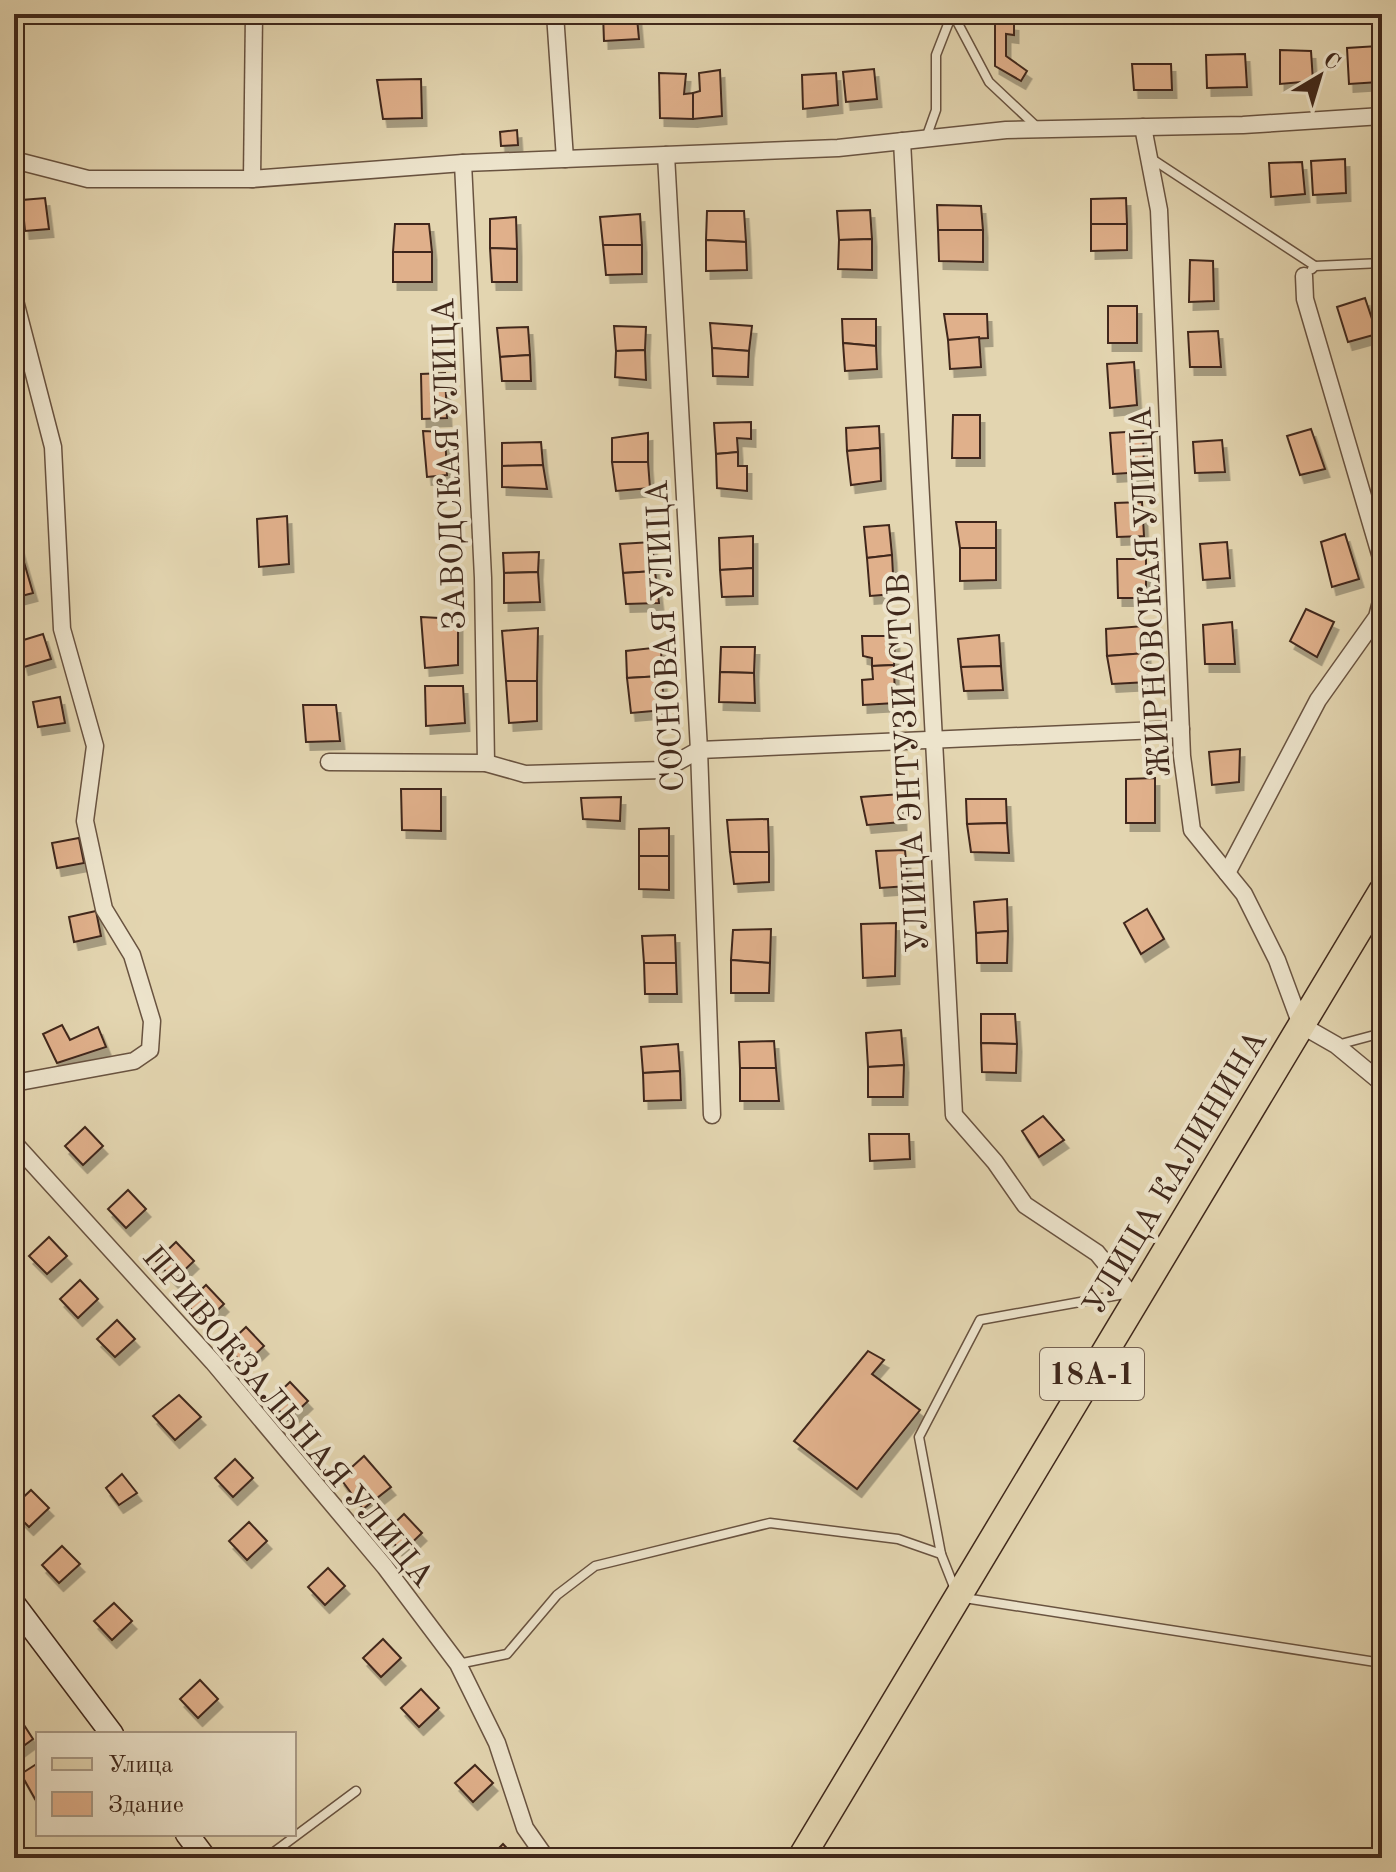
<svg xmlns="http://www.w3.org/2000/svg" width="1396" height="1872" font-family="'Old Standard TT',serif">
<defs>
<filter id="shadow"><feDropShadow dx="4.5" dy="8" stdDeviation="0" flood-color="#0004"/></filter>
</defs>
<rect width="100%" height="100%" fill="#e3d5b0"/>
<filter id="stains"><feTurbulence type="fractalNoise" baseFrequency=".0025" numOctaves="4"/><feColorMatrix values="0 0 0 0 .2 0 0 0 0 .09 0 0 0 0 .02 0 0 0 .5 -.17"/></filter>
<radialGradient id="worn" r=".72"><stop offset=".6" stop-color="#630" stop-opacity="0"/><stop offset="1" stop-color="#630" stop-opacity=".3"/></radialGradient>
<g fill="#e0b08b" stroke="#40281b" stroke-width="2" filter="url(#shadow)">
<path d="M603,14h25l1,4h8l2,21 -35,2z"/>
<path d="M995,21l19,2v12l-8,-1v22l21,15 -6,10 -26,-15z"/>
<path d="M1378,46l1,36 -30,2 -2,-36z"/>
<path d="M1280,50l31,1 2,30 -33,3z"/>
<path d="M1245,54l2,33 -40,1 -1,-33z"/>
<path d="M1132,64h39l1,26h-38z"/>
<path d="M874,69l3,30 -31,3 -3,-30z"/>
<path d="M720,70l2,46 -29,3v-26l7,-2 -1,-18z"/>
<path d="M659,73l27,1 -2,20 9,-1v26l-33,-1z"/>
<path d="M836,73l2,32 -35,4 -1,-34z"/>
<path d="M421,79l1,39 -39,1 -6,-39z"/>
<path d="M517,130l1,15 -17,1 -1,-14z"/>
<path d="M1345,159l1,34 -33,2 -2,-34z"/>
<path d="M1302,162l3,32 -34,3 -2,-34z"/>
<path d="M45,198l4,31 -24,2 -3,-31z"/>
<path d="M1126,198l1,26h-36v-25z"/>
<path d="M937,205l44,1 2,24h-45z"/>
<path d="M870,210l2,29 -33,1 -2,-29z"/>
<path d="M707,211h37l2,31 -40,-2z"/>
<path d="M640,214l2,31h-39l-3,-28z"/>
<path d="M516,217l1,32 -27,-1v-29z"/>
<path d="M395,224h34l3,28h-39z"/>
<path d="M1091,224h36v26l-36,1z"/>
<path d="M938,230h45v32l-44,-1z"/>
<path d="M872,239v31l-34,-1 1,-29z"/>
<path d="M706,240l40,2 1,28 -41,1z"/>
<path d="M603,245h39v29l-36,1z"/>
<path d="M490,248l27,1v33h-25z"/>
<rect x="393" y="252" width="39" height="30"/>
<path d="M1190,260l23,1 1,40 -25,1z"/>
<path d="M1365,298l12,36 -29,8 -11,-35z"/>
<rect x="1108" y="306" width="29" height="37"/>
<path d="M944,314h43l1,24 -40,2z"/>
<path d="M842,319h34v27l-33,-3z"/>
<path d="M710,323l42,3 -3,25 -37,-3z"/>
<path d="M614,326l32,1 -1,23 -29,1z"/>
<path d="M528,327l2,28 -30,2 -3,-29z"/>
<path d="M1218,331l3,36h-31l-2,-35z"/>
<path d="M979,337l2,30 -31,2 -2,-29z"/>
<path d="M843,343l33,3 1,23 -32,2z"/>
<path d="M712,348l37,3 -1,26 -35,-1z"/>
<path d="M645,350l1,30 -31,-3 1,-26z"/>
<path d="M530,355l1,26h-29l-2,-24z"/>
<path d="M1134,362l3,43 -27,3 -3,-44z"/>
<path d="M445,373l2,45 -25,1 -1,-45z"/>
<path d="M953,415h27v43h-28z"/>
<path d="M751,422v17l-14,-1 1,14 -22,2 -2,-31z"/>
<path d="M879,426l1,22 -33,3 -1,-23z"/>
<path d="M1311,429l14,40 -25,6 -13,-39z"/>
<path d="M423,431l22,1 2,43 -20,2z"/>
<path d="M1143,431l1,41 -31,2 -3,-41z"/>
<path d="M648,433v29h-36v-24z"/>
<path d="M1222,440l3,32 -30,1 -2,-31z"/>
<path d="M541,442l2,23 -41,1v-23z"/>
<path d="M880,448l1,33 -30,4 -4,-34z"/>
<path d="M738,452v14h9v25l-30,-3 -1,-34z"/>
<path d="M612,462h36l2,26 -34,3z"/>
<path d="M543,465l4,24 -45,-2v-21z"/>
<path d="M1142,502l2,34 -27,1 -2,-34z"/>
<path d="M287,516l2,48 -30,3 -2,-48z"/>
<path d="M956,522h40v26h-36z"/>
<path d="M889,525l3,30 -25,3 -3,-31z"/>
<path d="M1345,534l14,45 -27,8 -11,-45z"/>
<path d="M753,536v32l-33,2 -1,-32z"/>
<path d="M652,542l3,29 -32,2 -3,-29z"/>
<path d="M1227,542l3,36 -27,2 -3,-36z"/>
<path d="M19,545l14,48 -19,5v-52z"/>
<path d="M960,548h36v32l-36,1z"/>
<path d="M539,552l-1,20 -34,1 -1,-20z"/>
<path d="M892,555l2,39 -24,2 -3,-38z"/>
<path d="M1117,559h29v39h-28z"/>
<path d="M753,568v28l-31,1 -2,-27z"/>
<path d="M655,571l4,32 -33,1 -3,-31z"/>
<path d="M538,572l2,30 -36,1v-30z"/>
<path d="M1306,609l28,13 -17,35 -27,-16z"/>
<path d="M421,617l37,2v46l-33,3z"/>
<path d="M1232,622l3,42h-30l-2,-39z"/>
<path d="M1144,626l2,27 -39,3 -1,-27z"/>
<path d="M538,628l-1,53h-31l-4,-50z"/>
<path d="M43,634l8,25 -27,8 -7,-25z"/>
<path d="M999,635l2,31 -40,1 -3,-28z"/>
<path d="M862,636h33l-1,29 -22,1v-8l-9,-2z"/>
<path d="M661,647l1,29 -35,2 -1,-27z"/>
<path d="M721,647h34l-1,26 -34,-1z"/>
<path d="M1146,653l2,29 -36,2 -5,-28z"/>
<path d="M894,665l1,38 -32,2 -1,-25 11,-1 -1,-13z"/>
<path d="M1001,666l2,24 -39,1 -3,-24z"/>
<path d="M720,672l34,1 1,30 -36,-1z"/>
<path d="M662,676l2,34 -33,3 -4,-35z"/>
<path d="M506,681h31v40l-28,2z"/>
<path d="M425,686h38l2,37 -39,3z"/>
<path d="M60,697l5,26 -27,4 -5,-25z"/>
<path d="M303,705h33l4,36 -34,1z"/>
<path d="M1240,749l-1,33 -27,3 -3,-33z"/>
<path d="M1155,778v45h-29v-44z"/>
<path d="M401,789h40v42l-39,-1z"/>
<path d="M901,794l1,28 -35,3 -6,-28z"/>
<path d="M621,797l-1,24 -37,-2 -2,-21z"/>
<path d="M966,799h40l1,24 -40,1z"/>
<path d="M768,819l1,33h-39l-3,-32z"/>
<path d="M1007,823l2,30 -38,-1 -4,-28z"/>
<path d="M669,828v28h-30v-27z"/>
<path d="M79,838l5,25 -27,5 -5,-25z"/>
<path d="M905,850l3,36 -28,2 -4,-37z"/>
<path d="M730,852h39v30l-35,2z"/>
<path d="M639,856h30v34l-30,-1z"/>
<path d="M1007,899l1,32 -32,2 -2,-31z"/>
<path d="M1147,909l17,30 -23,15 -17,-31z"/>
<path d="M96,911l5,25 -27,6 -5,-25z"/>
<path d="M896,923l-1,53 -32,2 -2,-54z"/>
<path d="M771,929l-1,34 -39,-3 2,-30z"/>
<path d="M1008,931l-1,32h-30l-1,-30z"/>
<path d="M675,935l1,28h-32l-2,-27z"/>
<path d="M731,960l39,3 -1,30h-38z"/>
<path d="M644,963h32l1,31h-32z"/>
<path d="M981,1014h34l2,30 -36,-1z"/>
<path d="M62,1025l8,15 28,-13 8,20 -49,16 -14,-29z"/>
<path d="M901,1030l3,35 -36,2 -2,-34z"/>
<path d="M774,1041l2,27h-36l-1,-26z"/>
<path d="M981,1043l36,1 -1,29 -34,-1z"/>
<path d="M678,1044l2,27 -37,2 -2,-26z"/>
<path d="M904,1065l-1,32h-35v-30z"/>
<path d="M740,1068h36l3,33h-39z"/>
<path d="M680,1071l1,29 -37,1 -1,-28z"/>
<path d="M1043,1116l21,24 -25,17 -17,-26z"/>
<path d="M85,1127l18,19 -20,19 -18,-19z"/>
<path d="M869,1134h40l1,25 -40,2z"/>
<path d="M128,1190l18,19 -20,19 -18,-19z"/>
<path d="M49,1237l18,19 -20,18 -18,-18z"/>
<path d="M176,1242l18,19 -20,19 -18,-19z"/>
<path d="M80,1280l18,19 -20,19 -18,-19z"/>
<path d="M206,1285l18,19 -20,19 -18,-19z"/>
<path d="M117,1320l18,19 -20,18 -18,-18z"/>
<path d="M246,1327l18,19 -20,19 -18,-19z"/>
<path d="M868,1351l16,9 -12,14 48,36 -63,79 -63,-48z"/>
<path d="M290,1382l18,19 -20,19 -18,-19z"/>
<path d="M179,1395l22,22 -26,23 -22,-24z"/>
<path d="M364,1456l27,31 -28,22 -23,-31z"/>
<path d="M235,1459l18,19 -20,19 -18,-19z"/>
<path d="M122,1474l15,19 -18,12 -13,-17z"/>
<path d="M31,1490l18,18 -20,19 -15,-15v-6z"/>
<path d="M404,1514l18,19 -20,19 -18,-19z"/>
<path d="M249,1522l18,19 -20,19 -18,-19z"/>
<path d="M62,1546l18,18 -21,19 -17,-18z"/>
<path d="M328,1568l17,18 -20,19 -17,-18z"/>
<path d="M114,1603l18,18 -20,19 -18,-19z"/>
<path d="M383,1639l18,19 -20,19 -18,-19z"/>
<path d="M200,1680l18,19 -20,19 -18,-19z"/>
<path d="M421,1689l18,19 -20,19 -18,-19z"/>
<path d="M24,1725l9,14 -19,14v-21z"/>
<path d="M38,1763v34l-3,2 -14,-25z"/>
<path d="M475,1765l18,18 -20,19 -18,-19z"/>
<path d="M503,1844l13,14h-27z"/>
</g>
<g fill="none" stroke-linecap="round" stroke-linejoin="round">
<g stroke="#695340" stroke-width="11">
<g id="lane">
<path d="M953,14l36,68 49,46"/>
<path d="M926,138l10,-28v-55l16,-41"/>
<path d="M1149,157l166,109"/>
<path d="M1312,269l3,-3 67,-3"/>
<path d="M1337,1045l45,-12"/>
<path d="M1130,1293l-150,27 -61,117 22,117 17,43 424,66"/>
<path d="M458,1664l49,-10 50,-59 38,-29 175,-43 128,16 43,15"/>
<path d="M266,1858l90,-67"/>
</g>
</g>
<g stroke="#695340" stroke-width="19">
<g id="street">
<path d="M555,14l10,145"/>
<path d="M1143,127l16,83 23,546 10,74 52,64 33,66 24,65 35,20 46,38"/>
<path d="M902,141l52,974 41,47 30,43 72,48 33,40 2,15"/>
<path d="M666,155l33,595 13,365"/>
<path d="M14,160l74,19h164l211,-16 375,-15 168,-18 237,-5 139,-9"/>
<path d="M463,163l20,415 3,185"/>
<path d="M252,179l2,-165"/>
<path d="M1304,276l1,23 77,262"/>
<path d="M14,297l39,150 9,182 33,117 -10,75 19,88 28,46 20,66 -2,29 -16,11 -120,22"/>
<path d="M329,762l157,1 39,11 138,-4 36,-20 482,-21"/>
<path d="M1227,873l91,-173 59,-83 5,-19"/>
<path d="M14,1143l199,219 172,205 73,97 39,79 28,85 21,30"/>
</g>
</g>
<g stroke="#40281b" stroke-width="25">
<g id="secondary">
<path d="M14,1604l98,130"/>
<path d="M187,1834l18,24"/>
</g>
</g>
<g stroke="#40281b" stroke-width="29">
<path id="primary" d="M801,1858l581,-967"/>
</g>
<use href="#lane" stroke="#ede4cc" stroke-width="8"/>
<use href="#street" stroke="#ede4cc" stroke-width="16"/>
<use href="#secondary" stroke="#ede4cc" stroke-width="22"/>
<use href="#primary" stroke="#e3d5b0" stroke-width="26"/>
</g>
<g text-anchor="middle" stroke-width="8" stroke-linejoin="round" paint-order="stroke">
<rect fill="#ede4cc" stroke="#746050" stroke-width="2" x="1040" y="1348" width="104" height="52" rx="6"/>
<g font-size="30" font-weight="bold" fill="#40281b">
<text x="1092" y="1384">18А-1</text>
</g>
<g font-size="32" fill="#40281b" stroke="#ede4cc">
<text transform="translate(448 464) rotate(-92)" y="11">ЗАВОДСКАЯ УЛИЦА</text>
<text transform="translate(1149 592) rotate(-93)" y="11">ЖИРНОВСКАЯ УЛИЦА</text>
<text transform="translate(664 636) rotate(-93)" y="11">СОСНОВАЯ УЛИЦА</text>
<text transform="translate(907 763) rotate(-93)" y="11">УЛИЦА ЭНТУЗИАСТОВ</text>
<text transform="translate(1174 1172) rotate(-59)" y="11">УЛИЦА КАЛИНИНА</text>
<text transform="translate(289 1416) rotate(50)" y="11">ПРИВОКЗАЛЬНАЯ УЛИЦА</text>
</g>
</g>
<rect width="1396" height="1872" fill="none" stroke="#e3d5b0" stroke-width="48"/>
<rect x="16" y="16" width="1364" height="1840" fill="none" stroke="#40281b" stroke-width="4"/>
<rect x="24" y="24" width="1348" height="1824" fill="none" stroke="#40281b" stroke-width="2"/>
<rect x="36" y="1732" width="260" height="104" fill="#ede4cc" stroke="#a89985" stroke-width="2"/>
<rect x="52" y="1758" width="40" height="12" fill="#e3d5b0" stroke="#a89985" stroke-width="2"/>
<text x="108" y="1772" font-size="24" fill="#40281b">Улица</text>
<rect x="52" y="1792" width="40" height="24" fill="#e0b08b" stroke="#a89985" stroke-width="2"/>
<text x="108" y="1812" font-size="24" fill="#40281b">Здание</text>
<g transform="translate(1320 76) rotate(38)" stroke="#ede4cc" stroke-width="6" paint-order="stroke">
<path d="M0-6L14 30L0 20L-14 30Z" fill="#40281b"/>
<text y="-12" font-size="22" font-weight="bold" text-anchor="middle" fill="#40281b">С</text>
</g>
<rect width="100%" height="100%" filter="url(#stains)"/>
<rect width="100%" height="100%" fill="url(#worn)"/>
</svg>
